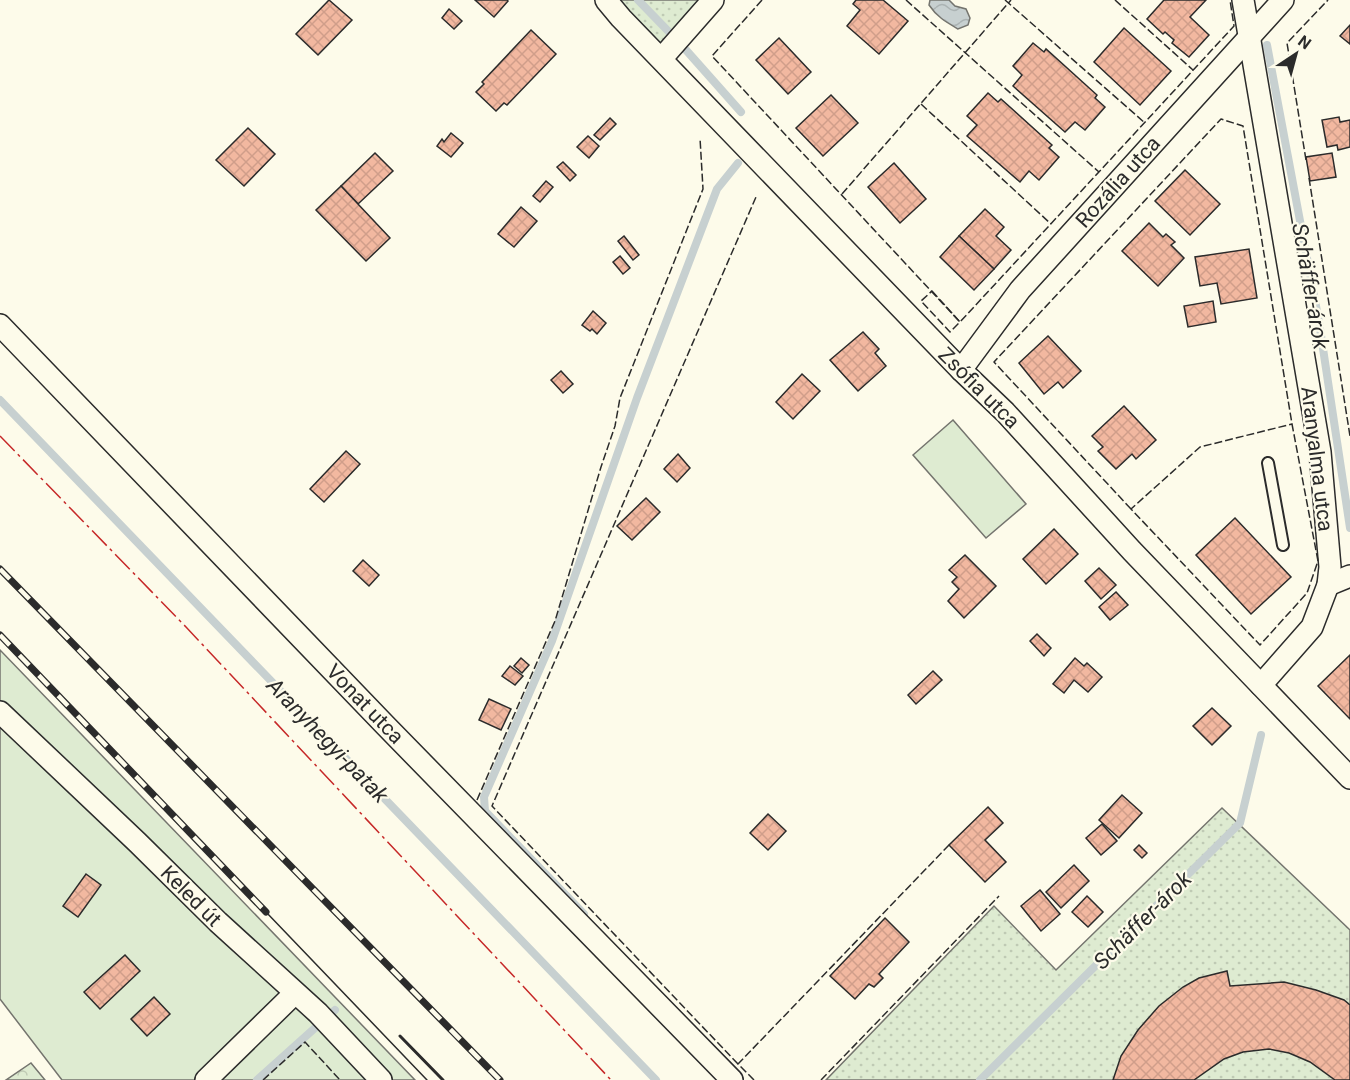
<svg xmlns="http://www.w3.org/2000/svg" width="1350" height="1080" font-family="Roboto,sans-serif">
<defs>
<pattern id="grass-dots" width="8" height="8" patternUnits="userSpaceOnUse" patternTransform="scale(1.5)"><rect width="8" height="8" fill="#deebd1"/><path d="M2 2h.1M6 6h.1" fill="none" stroke="#bfcab4" stroke-width="1.8" stroke-linecap="round"/></pattern>
<pattern id="forest-crowns" width="20" height="18" patternUnits="userSpaceOnUse" patternTransform="scale(1.5)"><rect width="20" height="18" fill="#deebd1"/><path d="M2 6a3 3 0 1 1 6 0M12 15a3 3 0 1 1 6 0" fill="none" stroke="#bfcab4"/></pattern>
<pattern id="water-waves" width="16" height="10" patternUnits="userSpaceOnUse" patternTransform="scale(1.5)"><rect width="16" height="10" fill="#c7d0d0"/><path d="M0 5q4-4 8 0t8 0" fill="none" stroke="#abb3b3"/></pattern>
<pattern id="building-cross-hatch" width="8" height="8" patternUnits="userSpaceOnUse" patternTransform="scale(1.5)"><rect width="8" height="8" fill="#f2b8a0"/><path d="M0 0l8 8M0 8l8-8" fill="none" stroke="#d09e8a"/></pattern>
</defs>
<rect width="100%" height="100%" fill="#fdfbea"/>
<g fill="url(#grass-dots)" stroke="#74746e" stroke-width="1.5">
<path d="M609,0h104l-51,58z"/>
<path d="M1222,808l128,122v150h-524l168,-174 62,64z"/>
</g>
<path fill="url(#forest-crowns)" stroke="#74746e" stroke-width="1.5" d="M31,1063l14,17h-39z"/>
<g fill="#deebd1" stroke="#74746e" stroke-width="1.5">
<path d="M953,420l73,84 -40,34 -73,-83z"/>
<path d="M0,650l415,430h-353l-62,-81z"/>
</g>
<path fill="url(#water-waves)" stroke="#74746e" stroke-width="1.5" d="M930,0h19l6,6 11,3 4,9 -2,7 -10,4c-12,-7 -21,-12 -29,-24z"/>
<g fill="none" stroke-linecap="round" stroke-linejoin="round">
<g stroke="#c7d0d0" stroke-width="8">
<path d="M638,0l31,32"/>
<path d="M1267,45l52,277 31,206"/>
<path d="M686,50l55,62"/>
<path d="M0,400l656,680"/>
<path d="M584,914l-99,-103 -1,-14 68,-156 85,-243 80,-209 21,-26"/>
<path d="M257,1080l78,-70"/>
<path d="M980,1080l260,-257 21,-88"/>
</g>
</g>
<g fill="url(#building-cross-hatch)" stroke="#2b2b2b" stroke-width="1.5">
<path d="M329,0l23,20 -34,35 -22,-21z"/>
<path d="M475,0h32l1,1 -14,16z"/>
<path d="M856,0h27l25,21 -29,33 -32,-28 13,-16 -7,-6z"/>
<path d="M1164,0h42l-16,17 19,18 -20,22 -17,-14 2,-3 -9,-8 -2,2 -16,-15z"/>
<path d="M449,9l13,12 -8,8 -12,-11z"/>
<path d="M1350,25v19l-10,-8z"/>
<path d="M1124,28l47,43 -31,34 -46,-43z"/>
<path d="M531,30l25,24 -49,51 -3,-2 -8,8 -20,-19 8,-8 -2,-2z"/>
<path d="M779,38l32,34 -23,22 -32,-34z"/>
<path d="M1033,43l11,9 2,-3 51,46 -2,3 10,9 -20,23 -10,-8 -10,10 -52,-46 9,-11 -9,-9z"/>
<path d="M988,93l10,9 3,-3 51,46 -3,3 10,9 -20,23 -10,-9 -9,11 -53,-46 10,-11 -10,-9z"/>
<path d="M831,95l27,28 -35,33 -27,-28z"/>
<path d="M1339,117l1,5 10,-2v27l-12,3 -1,-5 -10,2 -5,-27z"/>
<path d="M610,118l6,6 -16,16 -6,-5z"/>
<path d="M248,128l27,26 -31,32 -28,-26z"/>
<path d="M451,133l12,10 -12,14 -14,-11 5,-7 2,3z"/>
<path d="M588,136l11,10 -10,12 -12,-11z"/>
<path d="M375,153l18,18 -35,33 -17,-18z"/>
<path d="M1332,153l4,24 -26,4 -4,-24z"/>
<path d="M563,162l13,13 -6,6 -13,-14z"/>
<path d="M894,163l32,36 -26,24 -32,-36z"/>
<path d="M1185,170l35,34 -30,31 -35,-34z"/>
<path d="M546,181l7,6 -13,15 -7,-6z"/>
<path d="M341,186l49,52 -24,23 -50,-51z"/>
<path d="M521,207l16,14 -23,26 -16,-13z"/>
<path d="M985,209l19,18 -8,9 15,14 -17,19 -35,-33z"/>
<path d="M1149,223l14,14 3,-3 9,8 -4,3 13,13 -26,28 -36,-35z"/>
<path d="M624,236l15,19 -6,5 -15,-19z"/>
<path d="M959,236l35,33 -20,21 -34,-33z"/>
<path d="M1249,249l8,49 -36,6 -4,-21 -17,3 -5,-29z"/>
<path d="M620,256l10,12 -7,6 -10,-12z"/>
<path d="M1213,301l3,21 -28,5 -4,-21z"/>
<path d="M593,311l13,12 -9,11 -5,-5 -2,2 -8,-6z"/>
<path d="M863,332l16,17 -4,4 11,13 -28,25 -28,-31z"/>
<path d="M1048,336l33,35 -18,17 -5,-6 -14,12 -25,-31z"/>
<path d="M561,371l12,13 -10,9 -12,-13z"/>
<path d="M802,374l18,17 -27,28 -17,-17z"/>
<path d="M1124,406l32,34 -20,19 -4,-5 -16,15 -18,-18 5,-4 -11,-11z"/>
<path d="M346,451l14,13 -36,38 -14,-13z"/>
<path d="M678,454l12,14 -13,14 -13,-13z"/>
<path d="M646,498l14,14 -28,28 -15,-14z"/>
<path d="M1235,518l56,59 -40,37 -55,-59z"/>
<path d="M1054,529l24,25 -32,30 -23,-25z"/>
<path d="M965,555l31,31 -32,32 -16,-17 11,-12 -7,-7 5,-5 -8,-7z"/>
<path d="M363,560l16,15 -10,11 -16,-15z"/>
<path d="M1099,568l17,17 -15,14 -16,-18z"/>
<path d="M1116,592l12,13 -18,15 -11,-13z"/>
<path d="M1037,634l14,14 -7,8 -14,-15z"/>
<path d="M1350,655v64l-32,-33z"/>
<path d="M521,658l8,7 -7,8 -8,-7z"/>
<path d="M1075,658l9,8 3,-3 15,14 -14,15 -14,-12 -10,13 -11,-9z"/>
<path d="M510,666l13,10 -8,9 -13,-9z"/>
<path d="M933,671l9,9 -26,24 -8,-9z"/>
<path d="M489,699l22,10 -10,21 -22,-10z"/>
<path d="M1212,708l19,18 -19,19 -19,-19z"/>
<path d="M1122,795l20,18 -23,25 -20,-18z"/>
<path d="M988,807l15,16 -18,17 21,22 -21,20 -36,-37z"/>
<path d="M768,814l18,17 -18,19 -18,-17z"/>
<path d="M1102,824l15,17 -16,14 -15,-17z"/>
<path d="M1139,845l8,8 -5,5 -8,-8z"/>
<path d="M1074,865l15,16 -28,27 -15,-16z"/>
<path d="M86,874l15,11 -23,32 -15,-11z"/>
<path d="M1040,890l20,24 -19,17 -20,-25z"/>
<path d="M1087,896l16,16 -15,15 -16,-15z"/>
<path d="M885,918l24,24 -30,32 4,4 -9,9 -5,-3 -14,15 -25,-23z"/>
<path d="M125,955l15,16 -40,38 -16,-17z"/>
<path d="M1227,971l3,15 54,-4 32,8 28,10 6,5v75h-15l-25,-18 -21,-9 -20,-4 -26,3 -19,7 -30,21h-81l8,-24 17,-26 21,-24 24,-19 16,-9z"/>
<path d="M154,997l16,17 -23,22 -16,-17z"/>
</g>
<g fill="none" stroke-linecap="round" stroke-linejoin="round">
<g stroke="#2b2b2b" stroke-width="14">
<path id="service" d="M1268,463l15,82"/>
</g>
<g stroke="#2b2b2b" stroke-width="24">
<g id="minor">
<path d="M606,0l15,18 340,352 44,42 127,139 218,227"/>
<path d="M1243,0l77,452 10,115 -2,18 -16,42 -51,58"/>
<path d="M662,58l51,-58"/>
<path d="M0,325l386,401 346,354"/>
<path d="M961,370l59,-80 263,-290"/>
<path d="M1328,585l22,-9"/>
<path d="M0,712l137,130 81,80 100,91 63,67"/>
<path d="M206,1080l89,-87"/>
</g>
</g>
<use href="#service" stroke="#fdfbea" stroke-width="10"/>
<use href="#minor" stroke="#fdfbea" stroke-width="21"/>
<path stroke="#2b2b2b" stroke-width="1.5" d="M266,912l161,168"/>
<g stroke="#2b2b2b" stroke-width="7">
<g id="rail">
<path d="M0,569l500,511"/>
<path d="M0,635l266,277"/>
</g>
</g>
<use href="#rail" stroke="#fdfbea" stroke-width="4.5" stroke-dasharray="14" stroke-linecap="butt"/>
<g stroke="#2b2b2b" stroke-width="1.5" stroke-dasharray="8 3" stroke-linecap="butt">
<path d="M762,0l-50,56 248,266 274,-296 -4,-26"/>
<path d="M906,0l193,172"/>
<path d="M1005,0l140,123"/>
<path d="M1115,0l78,70"/>
<path d="M921,104l130,120"/>
<path d="M1306,160l-19,-117 41,-43"/>
<path d="M1309,178l41,258"/>
<path d="M842,194l169,-194"/>
<path d="M932,291l28,31 -10,10 -29,-31z"/>
<path d="M1131,509l-137,-147 227,-243 22,7 49,298 26,137 -11,32 -47,52 -129,-136 69,-62 92,-23"/>
<path d="M477,800l78,-179 46,-154 14,-41 5,-28 83,-209 -3,-51"/>
<path d="M738,1064l-246,-258 264,-609"/>
<path d="M263,1080l42,-38 35,38"/>
<path d="M754,1080l-16,-16 211,-219"/>
<path d="M821,1080l178,-184"/>
</g>
<path stroke="#2b2b2b" stroke-width="3" d="M400,1036l43,44"/>
<path stroke="#c62828" stroke-width="1.5" stroke-dasharray="21 4.5 3 4.5" stroke-linecap="butt" d="M0,436l186,191 425,453"/>
</g>
<g text-anchor="middle" stroke-width="4.5" stroke-linejoin="round" paint-order="stroke">
<g font-size="21" fill="#2b2b2b" stroke="#fdfbea">
<text transform="translate(1118 182) rotate(-48)" y="7">Rozália utca</text>
<text transform="translate(979 388) rotate(45)" y="7">Zsófia utca</text>
<text transform="translate(1317 459) rotate(83)" y="7">Aranyalma utca</text>
<text transform="translate(365 704) rotate(46)" y="7">Vonat utca</text>
<text transform="translate(191 896) rotate(45)" y="7">Keled út</text>
</g>
<g font-size="22" font-style="italic" fill="#2b2b2b" stroke="#fdfbea">
<text transform="translate(1311 286) rotate(80)" y="8">Schäffer-árok</text>
<text transform="translate(328 740) rotate(46)" y="8">Aranyhegyi-patak</text>
<text transform="translate(1142 920) rotate(-45)" y="8">Schäffer-árok</text>
</g>
</g>
<g transform="translate(1296 54) rotate(36)" stroke="#fdfbea" stroke-width="4.5" paint-order="stroke">
<path d="M0-4.5L10 22L0 15L-10 22Z" fill="#2b2b2b"/>
<text y="-9" font-size="16" font-weight="bold" text-anchor="middle" fill="#2b2b2b">N</text>
</g>
</svg>
